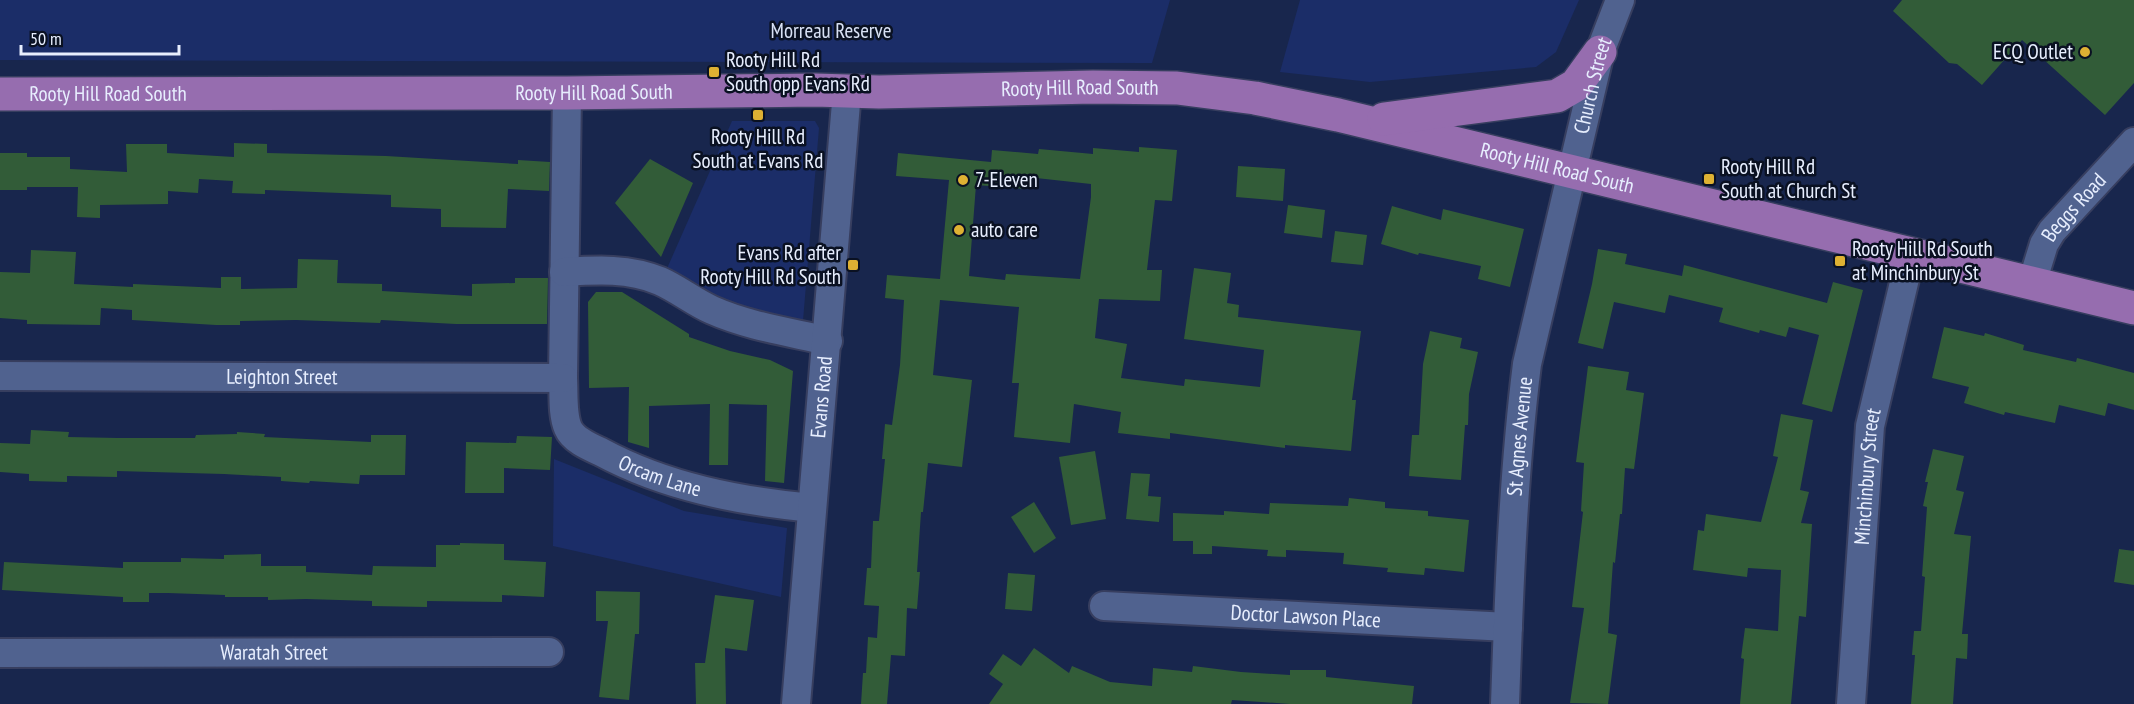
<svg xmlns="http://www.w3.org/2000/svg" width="2134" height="704" font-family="'PT Sans Narrow',sans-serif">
<rect width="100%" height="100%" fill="#18264d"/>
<g fill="#1b2d68">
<path d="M0,0h1170l-18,63 -1152,-3z"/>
<path d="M1300,0h279l-23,52 -20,15 -166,15 -90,-10z"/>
<path d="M732,121h83l4,7 -16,193 -70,-12 -68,-36z"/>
<path d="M554,459l130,52 103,17 -6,69 -228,-51z"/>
</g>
<g fill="#325c38" fill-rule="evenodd">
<path d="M1902,0h232v83l-29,32 -83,-75 -40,45 -25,-21 -8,-1 -56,-52z"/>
<path d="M234,143l33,1v9l119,3 132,8v-4l32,2 -1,29 -41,-2 -2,39 -65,-1v-18l-50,-2v-12l-126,-5v4l-33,-1 1,-12 -34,-2 -1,14 -30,-2v13l-68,1v13l-23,-1 1,-30h-51v3h-27v-37h27v4h43v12l57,3 -1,-28h41v9l67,4z"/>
<path d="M1139,147l38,3 -5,51 -17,-1 -8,70h15l-2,31 -61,-2 -4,39 32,6 -6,34 63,8 1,-7 75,8 4,-37 -80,-11 10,-71 37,5 -4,30 12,2 -1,12 123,14 -9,69h4l-5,51 -66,-6v3l-115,-15v6l-52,-6 3,-21 -47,-8 -4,39 -56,-6 5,-54h-7l7,-76 -79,-7 -7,75 39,5 -10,87 -34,-4 -5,49h-2l-4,60h3l-3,37 -10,-1 -2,48 -14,-1 -4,49h-26l2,-31h3l2,-36 9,1 2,-32 -15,-1 3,-37h4l2,-47h6l6,-62h-3l3,-35 7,1 8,-60 4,-65 -19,-2 2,-23 53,4 9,-99 -53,-4 2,-23 93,9 1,-12 46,4 1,-5 54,5v-6l46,4zM1027,177l64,7v13l-11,82 -74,-5 -1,6 -36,-4 7,-91 50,4z"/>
<path d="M650,159l43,24 -32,74 -46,-54z"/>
<path d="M1238,166l47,3 -2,32 -47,-4z"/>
<path d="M1288,205l37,5 -3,28 -38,-5z"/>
<path d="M1392,206l49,14 2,-11 81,20 -14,58 -32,-8 3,-13 -62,-13 -1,2 -37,-11z"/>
<path d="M1335,231l32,4 -4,30 -32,-3z"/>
<path d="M1598,249l29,5 -2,10 57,12 2,-11 143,38 6,-21 30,8 -31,122 -30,-8 17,-69 -30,-8 -3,10 -26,-7 -1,3 -40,-11 4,-14 -54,-13 -4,18 -51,-11 -11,47 -25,-6 14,-59z"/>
<path d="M31,250l45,2 -2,32 59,3v-3l88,4v-11h20v12l56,-1 1,-29 40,1 -1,23 45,1v7l90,5v-12l43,-1v-5h33l-1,46h-91l-75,-4 -1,3 -84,-3 -56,1v4h-24l-84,-5v-10l-31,-2 -1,17 -73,-1v-4l-27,-2v-46l30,1z"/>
<path d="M596,292h26l67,42v3l41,14 40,9 23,11 -9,112 -19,-2 2,-76 -38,-1 -1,61h-19l1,-61 -61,2v42l-21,-6 1,-55 -40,1 -1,-86z"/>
<path d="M1944,327l40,9 1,-3 39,12 -1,5 53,12 1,-4 57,15v37l-26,-7 -3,13 -46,-11 -4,18 -50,-11 -1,3 -40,-12 5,-16 -37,-9z"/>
<path d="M1430,331l32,7 -2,10 18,4 -9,42 -1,31h-3l-4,55 -52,-4 3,-41h7l4,-71z"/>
<path d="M1588,366l41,6 -3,18 18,3 -10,76 -9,-1 -3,46h-2l-5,49 -2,-1 -5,71 9,2 -9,69 -38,-1 14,-95 -12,-1 11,-95 -2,-1 3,-48 -8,-1z"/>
<path d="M1781,414l32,6 -13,70 9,2 -8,31 11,1 -6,93 -7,-1 -8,88h-51l4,-45 -3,-1 4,-30 33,3 3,-61 -33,-2 -1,9 -54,-7 5,-40 6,1 2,-17 55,8 17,-65 -5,-1z"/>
<path d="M31,430l38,2 -1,5 50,1h77l1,-3 41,-1v-2l28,2 -1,3 107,5v-7h35l-1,40h-45l-1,9 -49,-3 -1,2 -28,-2v-4l-57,-3 -107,-3v6l-50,-1v6l-38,-1v-7l-29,-2v-29l30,1z"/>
<path d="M517,436l35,1 -2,33 -46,-2v25h-39l1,-51 50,1z"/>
<path d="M1933,449l31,7 -8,34 8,2 -10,42 17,2 -9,98h6l-1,25 -11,-1 -3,46h-42l4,-49h-3l2,-24h7l4,-54 -3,-1 5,-69 -4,-1 5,-24h-3z"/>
<path d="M1095,451l11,68 -35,6 -12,-68z"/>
<path d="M1131,473l19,1 -2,22 13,1 -2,25 -33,-3z"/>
<path d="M1349,498l36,4v6l43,3v5l41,4 -5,52 -39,-4 -1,7 -37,-3 1,-4 -45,-4 1,-11 -58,-3v7l-19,-1 1,-6 -56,-4v8h-19v-13h-20v-28l51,2v-4l45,3 1,-11 78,3z"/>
<path d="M1034,502l22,36 -22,15 -23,-36z"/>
<path d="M460,543l44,1v16l42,2 -2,35 -42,-2v7l-75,-1v6l-55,-1v-5l-66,-2 -38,1v-3h-43v-2l-57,-2h-19v9h-26v-5l-121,-7 2,-28 119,6v-6h58v-4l43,1v-4l37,-1v12h45v6l66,3 1,-9 63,1v-22h24z"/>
<path d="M2119,549l15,2v34l-20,-3z"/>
<path d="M1008,573l27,2 -3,36 -27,-2z"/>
<path d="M596,591l44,1 -1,42h-4l-6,66 -30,-3 9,-76h-12z"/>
<path d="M715,595l39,5 -7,51 -22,-3 1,56h-30l-1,-41h10z"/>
<path d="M1034,648l35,25 3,-7 38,16 42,4 1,-18 39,4 1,-6 48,6 49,3v-5h36v7l88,9 -2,18h-122l-58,-4 -1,4h-242l14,-20 -14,-10 14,-20 18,12z"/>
</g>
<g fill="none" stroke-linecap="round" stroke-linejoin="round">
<g stroke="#373e5f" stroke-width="32">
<g id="minor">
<path id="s1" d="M567,93l-4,285c1,16 -1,36 5,50 5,12 22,19 33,24 65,35 138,49 211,56"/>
<path d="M564,272c33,-2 65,-4 96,9 18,8 34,21 52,29 36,16 77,22 116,31"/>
<path id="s2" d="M2032,283l12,-39 8,-13 82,-89"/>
<path id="s3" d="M0,376l563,2"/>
<path id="s4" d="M1104,606l404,21"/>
<path id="s5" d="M0,653l549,-1"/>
<path id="s6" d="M796,704l51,-613"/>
<path id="s7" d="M1505,704c4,-113 8,-228 22,-340l73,-312 20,-52"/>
<path id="s8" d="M1851,704l19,-278 41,-173"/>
</g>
</g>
<g stroke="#373e5f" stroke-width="36">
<g id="major">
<path id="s9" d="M0,94l567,-1 248,-3 64,2 214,-5 84,1 78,10 83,17 796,193"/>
<path d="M1384,119l173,-23 19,-11 24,-33"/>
</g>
</g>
<use href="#minor" stroke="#50628f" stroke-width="28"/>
<use href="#major" stroke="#966daf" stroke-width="33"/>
</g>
<g fill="#deb133" stroke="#0a1122" stroke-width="2">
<circle cx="2085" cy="52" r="6"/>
<rect x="708" y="66" width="12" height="12" rx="3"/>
<rect x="752" y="109" width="12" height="12" rx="3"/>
<rect x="1703" y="173" width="12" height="12" rx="3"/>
<circle cx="963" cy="180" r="6"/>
<circle cx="959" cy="230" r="6"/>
<rect x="1834" y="255" width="12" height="12" rx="3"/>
<rect x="847" y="259" width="12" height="12" rx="3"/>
</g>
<g text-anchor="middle" stroke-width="5" stroke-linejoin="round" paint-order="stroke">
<g font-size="21" fill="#d8e1f5" stroke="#0a1122">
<text x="831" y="38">Morreau Reserve</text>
</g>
<g font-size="21" fill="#e7eefe" stroke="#0a1122" text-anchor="start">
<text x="2073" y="59" text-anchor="end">ECQ Outlet</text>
<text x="726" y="67">Rooty Hill Rd<tspan x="726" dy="24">South opp Evans Rd</tspan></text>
<text x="758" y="144" text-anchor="middle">Rooty Hill Rd<tspan x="758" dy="24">South at Evans Rd</tspan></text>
<text x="1721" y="174">Rooty Hill Rd<tspan x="1721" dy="24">South at Church St</tspan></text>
<text x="975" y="187">7-Eleven</text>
<text x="971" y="237">auto care</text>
<text x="1852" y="256">Rooty Hill Rd South<tspan x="1852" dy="24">at Minchinbury St</tspan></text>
<text x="841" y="260" text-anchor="end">Evans Rd after<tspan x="841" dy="24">Rooty Hill Rd South</tspan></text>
</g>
<g font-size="21" fill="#e7eefe" stroke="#0a1122">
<text dy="7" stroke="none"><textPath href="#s7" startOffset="627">Church Street</textPath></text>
<text dy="7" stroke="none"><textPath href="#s9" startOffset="1080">Rooty Hill Road South</textPath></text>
<text dy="7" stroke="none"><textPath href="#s9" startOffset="594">Rooty Hill Road South</textPath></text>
<text dy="7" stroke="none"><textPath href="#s9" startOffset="108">Rooty Hill Road South</textPath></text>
<text dy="7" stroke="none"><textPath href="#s9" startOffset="1566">Rooty Hill Road South</textPath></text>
<text dy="7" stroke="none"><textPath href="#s2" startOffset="88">Beggs Road</textPath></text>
<text dy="7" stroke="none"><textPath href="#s3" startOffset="282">Leighton Street</textPath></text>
<text dy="7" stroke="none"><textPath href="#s6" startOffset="308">Evans Road</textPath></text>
<text dy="7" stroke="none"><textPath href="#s7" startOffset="268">St Agnes Avenue</textPath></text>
<text dy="7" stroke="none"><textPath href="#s1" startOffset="441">Orcam Lane</textPath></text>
<text dy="7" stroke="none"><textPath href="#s8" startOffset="228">Minchinbury Street</textPath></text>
<text dy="7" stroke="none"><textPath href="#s4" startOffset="202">Doctor Lawson Place</textPath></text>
<text dy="7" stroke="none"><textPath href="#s5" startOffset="274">Waratah Street</textPath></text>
</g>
</g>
<path d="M21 45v9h158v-9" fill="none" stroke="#e7eefe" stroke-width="3"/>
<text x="30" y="45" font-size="18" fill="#e7eefe" stroke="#0a1122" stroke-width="4.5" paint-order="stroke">50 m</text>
</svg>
